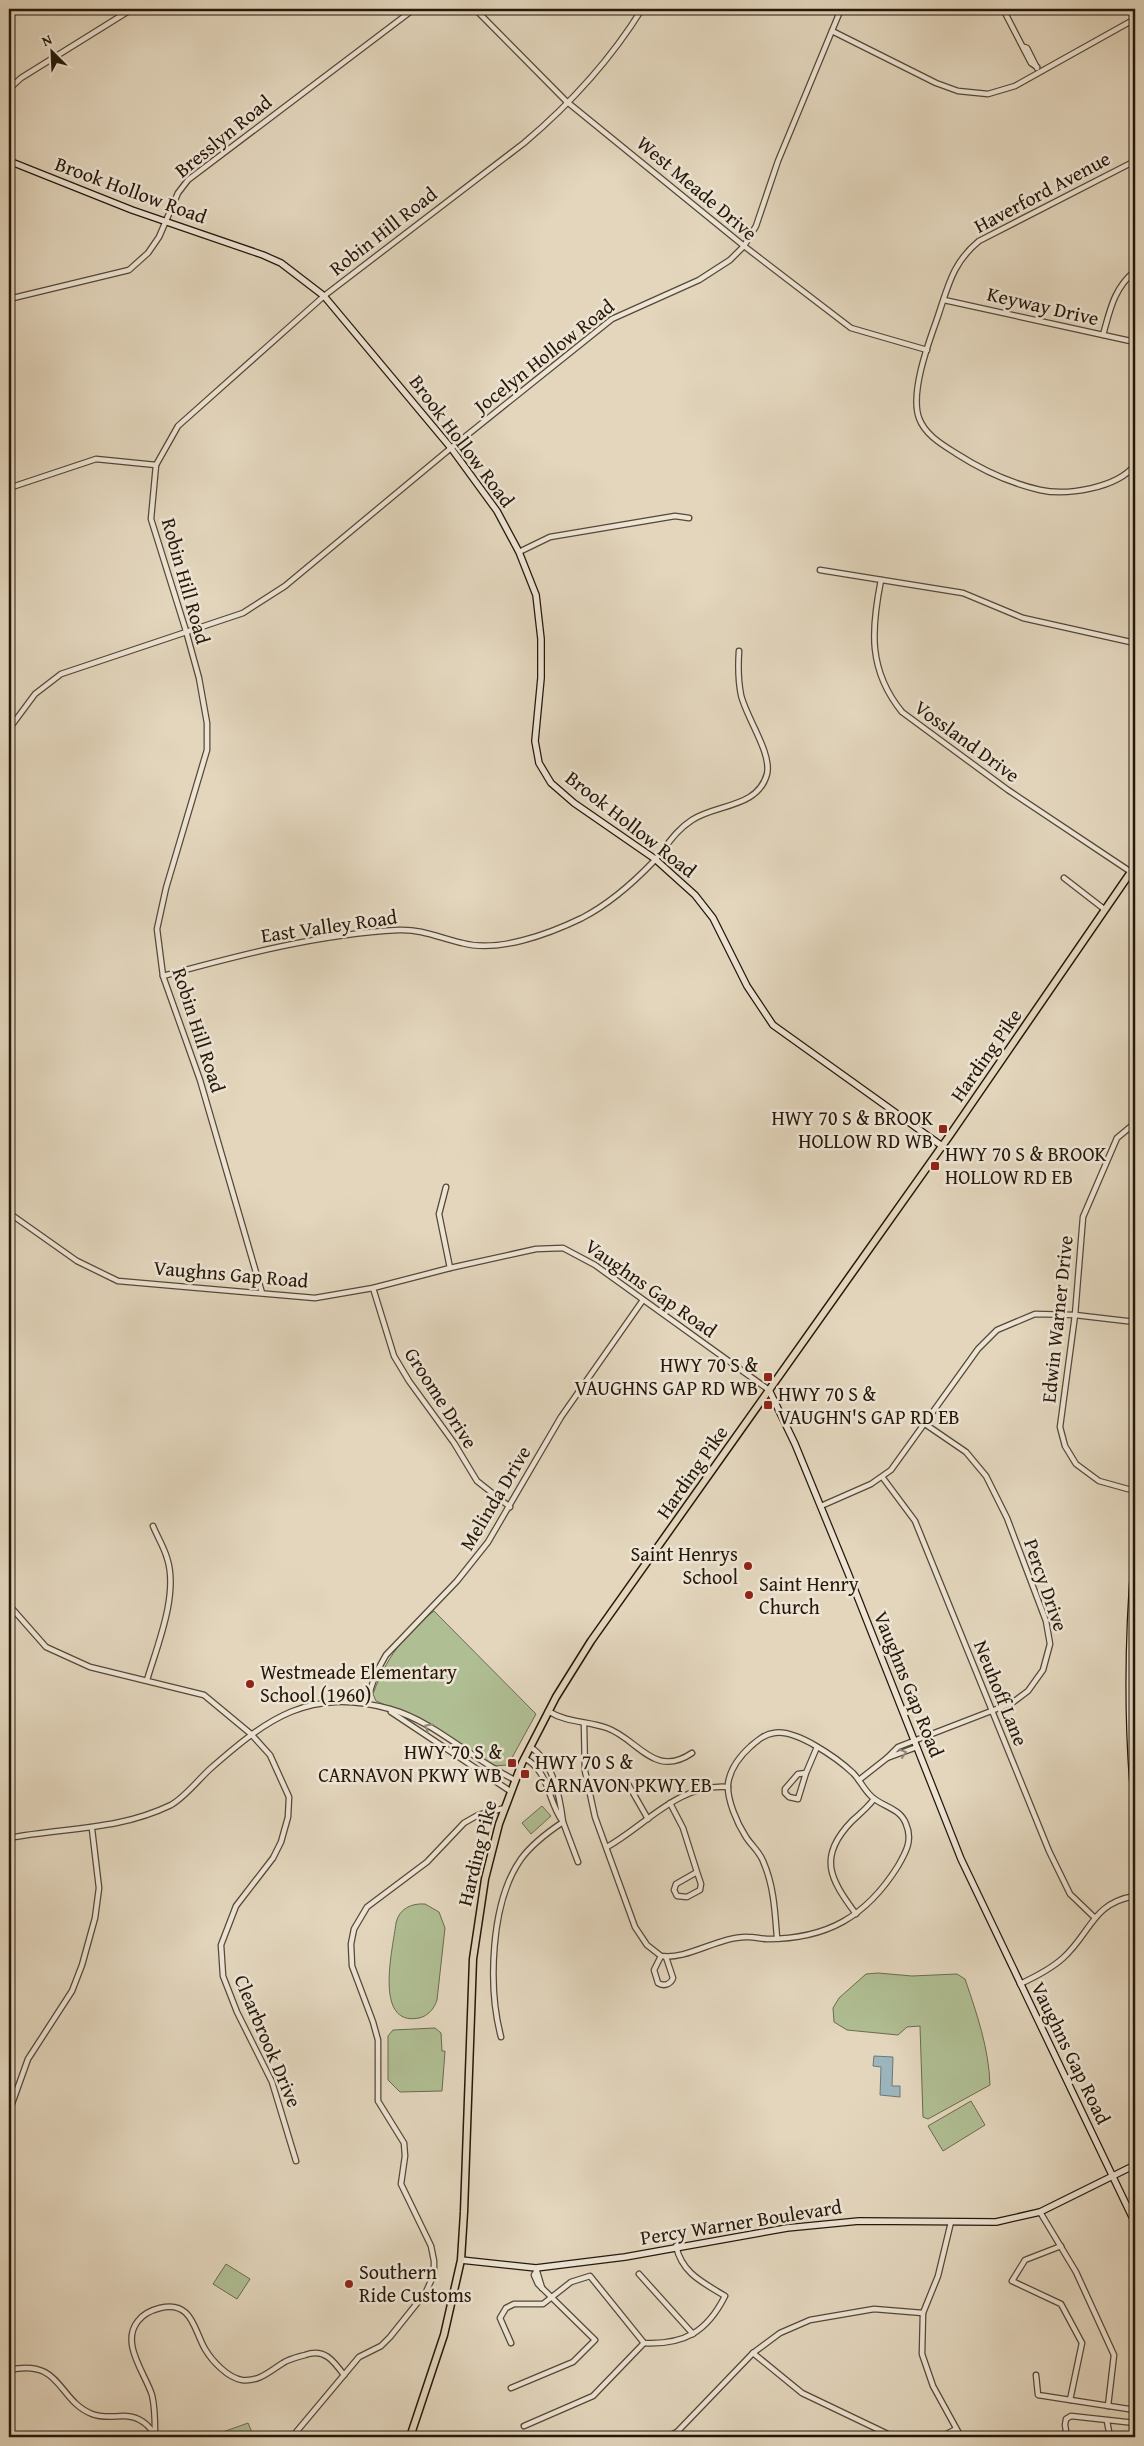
<svg xmlns="http://www.w3.org/2000/svg" width="1144" height="2446" font-family="'Gentium Book Plus',serif">
<rect width="100%" height="100%" fill="#e3d6bd"/>
<filter id="stains"><feTurbulence type="fractalNoise" baseFrequency=".004" numOctaves="4"/><feColorMatrix values="0 0 0 0 .2 0 0 0 0 .09 0 0 0 0 .02 0 0 0 .5 -.17"/></filter>
<radialGradient id="worn" r=".72"><stop offset=".6" stop-color="#630" stop-opacity="0"/><stop offset="1" stop-color="#630" stop-opacity=".3"/></radialGradient>
<g fill="#b0be93" stroke="#6a6b4e">
<path d="M434,1611l102,103 -28,51 -15,1 -64,-43 -53,-22 -3,-7c12,-34 31,-60 61,-83z"/>
<path d="M542,1806l9,10 -20,18 -9,-11z"/>
<path d="M425,1904l14,8 6,16 -8,72c-3,9 -9,16 -18,18 -46,9 -26,-70 -23,-95 3,-14 15,-20 29,-19z"/>
<path d="M878,1973l34,3 45,-2 8,5c12,35 24,70 25,106l-62,34 -5,-2 -3,-91 -13,1 -9,8 -51,-5 -13,-8 -1,-14 6,-10 27,-24z"/>
<path d="M435,2028l6,5 1,18h3l-3,40 -42,1 -12,-12v-44l5,-6z"/>
<path d="M971,2101l14,24 -42,26 -15,-25z"/>
<path d="M226,2264l24,15 -13,20 -24,-15z"/>
<path d="M248,2423l6,14h-29l-2,-5z"/>
</g>
<path fill="#9cb6be" stroke="#6c7776" d="M874,2056l19,1 -1,29h8v11l-20,-2 1,-28 -8,-1z"/>
<g fill="none" stroke-linecap="round" stroke-linejoin="round">
<g stroke="#544837" stroke-width="7">
<g id="street">
<path d="M475,9l91,92 178,145 107,82 76,22"/>
<path d="M1003,9l28,54 6,4"/>
<path d="M832,31l104,52 22,8 30,3 27,-8 120,-67"/>
<path d="M1024,47l3,1 10,20"/>
<path d="M9,89l12,-11 111,-69"/>
<path d="M1135,161l-156,80c-27,22 -31,46 -42,78 -9,25 -27,74 -18,99 6,17 24,27 38,36 25,16 53,29 83,36 27,6 77,-2 95,-25"/>
<path d="M9,299l120,-29 19,-17 11,-16 19,-44 10,-13 226,-171"/>
<path d="M944,300l191,42"/>
<path d="M1103,335c7,-25 11,-47 32,-64"/>
<path d="M9,488l87,-29 60,6"/>
<path d="M519,552l31,-15 125,-21 14,2"/>
<path d="M820,570l143,23 60,25 112,25"/>
<path d="M881,580c-10,50 -13,90 21,132l106,78 123,82"/>
<path d="M9,729l26,-35 26,-20 182,-61 42,-27 166,-138 161,-129 87,-39 31,-20 14,-14 12,-20 22,-65 63,-152"/>
<path d="M1064,878l40,31"/>
<path d="M163,976c77,-21 156,-42 236,-46 23,-1 41,8 63,13 36,10 87,-9 120,-25 27,-14 51,-35 72,-57 13,-15 21,-30 38,-41 24,-16 66,-12 75,-46 5,-21 -21,-57 -26,-79 -3,-15 -3,-29 -2,-44"/>
<path d="M1135,1123l-18,15 -34,79 -8,98 -15,112 5,19 11,18 23,17 36,10"/>
<path d="M446,1187l-7,27 11,54"/>
<path d="M9,1213l68,48 41,20 197,17 58,-10 77,-20 86,-19 27,-1 32,17 174,125"/>
<path d="M373,1288l21,68 15,25 45,62 23,38 33,26"/>
<path d="M262,1293l-62,-213 -37,-104 -6,-47 9,-41 41,-138v-27l-8,-45 -13,-47 -35,-112 5,-54 22,-39 146,-130 200,-153c45,-38 87,-84 118,-134"/>
<path d="M883,1478l32,43 134,330 21,43 24,23"/>
<path d="M821,1506l50,-22 20,-14 87,-121 19,-19 38,-16 40,1 60,7"/>
<path d="M9,1605l37,42 44,20 114,28 47,39 19,21 19,42 -1,20 -7,25 -8,16 -37,48 -15,39 2,31 14,36 35,70 24,79"/>
<path d="M147,1680c10,-34 32,-86 20,-122 -3,-11 -10,-22 -14,-32"/>
<path d="M366,1703l10,-30 10,-18 71,-74 31,-39 73,-125 82,-117"/>
<path d="M548,1711c19,12 39,10 59,17 31,11 47,51 85,25"/>
<path d="M391,1712l119,79"/>
<path d="M584,1724l1,47 10,46 40,110 12,18 14,11c27,4 58,-20 87,-19 7,0 13,2 19,2 60,0 99,-22 131,-73 8,-14 15,-26 8,-42 -6,-16 -23,-17 -34,-27 -8,-7 -12,-17 -19,-24 -16,-15 -57,-44 -79,-40 -9,1 -16,7 -23,13 -10,9 -21,23 -23,38 -1,16 9,39 18,53 5,8 13,14 17,24 11,25 12,51 14,77"/>
<path d="M917,1747l-30,11 11,-11 114,-44 16,-12 15,-21 7,-26 -4,-23 -39,-103 -21,-42 -20,-24 -41,-28"/>
<path d="M524,1758c26,13 23,43 39,64 -3,-25 -11,-62 -33,-75"/>
<path d="M806,1773l-8,26 -9,-2 -4,-4v-4l13,-15 8,-1 11,-26"/>
<path d="M859,1780l28,-22"/>
<path d="M628,1784l20,35"/>
<path d="M670,1803l13,25 14,44 -21,12 -2,6 3,6 10,1 13,-7 1,-6 -4,-12"/>
<path d="M9,1838c57,-11 108,-7 162,-33 14,-8 27,-25 39,-36 58,-51 99,-82 180,-60 46,13 82,51 125,71"/>
<path d="M607,1847c39,-22 72,-64 121,-60"/>
<path d="M856,1914c-26,-35 -39,-57 -4,-93 8,-7 16,-14 22,-22"/>
<path d="M661,1956l-7,14 4,13c6,4 13,1 15,-5l-7,-21"/>
<path d="M1020,1984c15,-7 31,-15 43,-26 28,-25 29,-55 72,-62"/>
<path d="M501,2037c-13,-49 -11,-134 20,-178 11,-15 27,-27 42,-37l15,40"/>
<path d="M9,2112l19,-53 44,-68 10,-26 13,-47 4,-30 -7,-59"/>
<path d="M1040,2212l36,60 38,83 -6,51"/>
<path d="M951,2222l-13,54 -15,37 -1,41 11,32 28,51"/>
<path d="M1061,2246l-36,14 -13,21 49,23 21,39 -12,57"/>
<path d="M536,2268l6,20"/>
<path d="M639,2274l54,60"/>
<path d="M511,2343l-11,-25 6,-10 8,-4h29l28,-22 19,-6 54,67c40,2 63,-11 81,-47 -23,-14 -43,-23 -49,-50"/>
<path d="M753,2353l49,40 92,44"/>
<path d="M9,2370c53,-12 48,30 83,44 21,8 36,-6 55,11 4,4 7,7 9,12"/>
<path d="M1036,2375l2,20 97,15"/>
<path d="M511,2388l62,-26 22,-22 -57,-56 -4,-9 3,-5"/>
<path d="M1107,2421l3,16"/>
<path d="M524,2426l69,-30 51,-53"/>
<path d="M155,2433c0,-13 0,-26 -3,-38 -7,-22 -32,-52 -14,-74 5,-7 14,-11 22,-13 32,-8 34,22 45,41 7,12 23,29 37,31 17,2 28,-9 41,-17 6,-4 15,-6 22,-8 19,-7 28,5 39,20"/>
<path d="M292,2437l67,-80 22,-11 9,-9 36,-45 8,-18v-13l-3,-15 -30,-62 4,-28 -1,-13 -26,-42v-61l-5,-18 -21,-56 -1,-22 3,-15 13,-22 60,-45 37,-39 14,-8 27,-7"/>
<path d="M667,2437l10,-5 76,-79 27,-20 30,-13 64,-11 49,4"/>
<path d="M941,2437l15,-8"/>
<path d="M1067,2437l-2,-12 1,-6 5,-3 64,7"/>
</g>
</g>
<g stroke="#25180a" stroke-width="8">
<g id="secondary">
<path d="M9,161l123,49 131,45 18,8 43,33 127,152 46,63 22,41 17,43 5,44v39l-6,63 4,22 12,20 23,20 81,56 40,36 18,23 34,68 26,39 169,121"/>
<path d="M769,1390l26,54 53,129 113,286 174,364"/>
<path d="M1135,1553c-7,84 -8,171 0,254"/>
<path d="M461,2260l75,8 89,-11 162,-29 72,-7 137,1 44,-10 95,-47"/>
</g>
</g>
<g stroke="#25180a" stroke-width="9">
<path id="primary" d="M410,2437l34,-102 17,-75 3,-48 9,-253 12,-80 14,-55 23,-61 34,-66 35,-56 359,-506 185,-269"/>
</g>
<use href="#street" stroke="#ede4d4" stroke-width="4.5"/>
<use href="#secondary" stroke="#ede4d4" stroke-width="5.5"/>
<use href="#primary" stroke="#e3d6bd" stroke-width="6"/>
</g>
<defs><path id="oneway-chevron" d="M-2-3.5L2.5 0L-2 3.5" fill="none" stroke-width="1.6" stroke-linecap="round" stroke-linejoin="round" transform="scale(1.25)"/></defs>
<g stroke="#938879">
<use href="#oneway-chevron" transform="translate(428 1727) rotate(-149)"/>
<use href="#oneway-chevron" transform="translate(903 1753) rotate(-19)"/>
</g>
<g fill="#8f2418" stroke="#ede4d4" stroke-width="2">
<rect x="938" y="1124" width="10" height="10" rx="2.5"/>
<rect x="930" y="1161" width="10" height="10" rx="2.5"/>
<rect x="763" y="1372" width="10" height="10" rx="2.5"/>
<rect x="763" y="1400" width="10" height="10" rx="2.5"/>
<circle cx="748" cy="1566" r="5"/>
<circle cx="749" cy="1595" r="5"/>
<circle cx="250" cy="1684" r="5"/>
<rect x="507" y="1758" width="10" height="10" rx="2.5"/>
<rect x="520" y="1769" width="10" height="10" rx="2.5"/>
<circle cx="349" cy="2284" r="5"/>
</g>
<g text-anchor="middle" stroke-width="5" stroke-linejoin="round" paint-order="stroke">
<g font-size="20" fill="#25180a" stroke="#ede4d4">
<text transform="translate(223 136) rotate(-39)" y="7">Bresslyn Road</text>
<text transform="translate(697 188) rotate(40)" y="7">West Meade Drive</text>
<text transform="translate(131 190) rotate(20)" y="7">Brook Hollow Road</text>
<text transform="translate(1042 192) rotate(-28)" y="7">Haverford Avenue</text>
<text transform="translate(383 231) rotate(-38)" y="7">Robin Hill Road</text>
<text transform="translate(1043 306) rotate(13)" y="7">Keyway Drive</text>
<text transform="translate(544 356) rotate(-38)" y="7">Jocelyn Hollow Road</text>
<text transform="translate(462 441) rotate(53)" y="7">Brook Hollow Road</text>
<text transform="translate(186 581) rotate(74)" y="7">Robin Hill Road</text>
<text transform="translate(967 741) rotate(36)" y="7">Vossland Drive</text>
<text transform="translate(631 824) rotate(38)" y="7">Brook Hollow Road</text>
<text transform="translate(329 926) rotate(-8)" y="7">East Valley Road</text>
<text transform="translate(199 1030) rotate(72)" y="7">Robin Hill Road</text>
<text transform="translate(986 1055) rotate(-55)" y="7">Harding Pike</text>
<text transform="translate(231 1274) rotate(5)" y="7">Vaughns Gap Road</text>
<text transform="translate(651 1288) rotate(35)" y="7">Vaughns Gap Road</text>
<text transform="translate(1057 1319) rotate(-84)" y="7">Edwin Warner Drive</text>
<text transform="translate(441 1398) rotate(57)" y="7">Groome Drive</text>
<text transform="translate(692 1472) rotate(-55)" y="7">Harding Pike</text>
<text transform="translate(495 1498) rotate(-59)" y="7">Melinda Drive</text>
<text transform="translate(1046 1585) rotate(71)" y="7">Percy Drive</text>
<text transform="translate(909 1684) rotate(68)" y="7">Vaughns Gap Road</text>
<text transform="translate(1001 1693) rotate(68)" y="7">Neuhoff Lane</text>
<text transform="translate(477 1853) rotate(-76)" y="7">Harding Pike</text>
<text transform="translate(268 2041) rotate(67)" y="7">Clearbrook Drive</text>
<text transform="translate(1071 2053) rotate(64)" y="7">Vaughns Gap Road</text>
<text transform="translate(741 2222) rotate(-9)" y="7">Percy Warner Boulevard</text>
</g>
<g font-size="20" fill="#25180a" stroke="#ede4d4" text-anchor="start">
<text x="933" y="1125" text-anchor="end">HWY 70 S &amp; BROOK<tspan x="933" dy="23">HOLLOW RD WB</tspan></text>
<text x="945" y="1161">HWY 70 S &amp; BROOK<tspan x="945" dy="23">HOLLOW RD EB</tspan></text>
<text x="758" y="1372" text-anchor="end">HWY 70 S &amp;<tspan x="758" dy="23">VAUGHNS GAP RD WB</tspan></text>
<text x="778" y="1401">HWY 70 S &amp;<tspan x="778" dy="23">VAUGHN'S GAP RD EB</tspan></text>
<text x="738" y="1561" text-anchor="end">Saint Henrys<tspan x="738" dy="23">School</tspan></text>
<text x="759" y="1591">Saint Henry<tspan x="759" dy="23">Church</tspan></text>
<text x="260" y="1679">Westmeade Elementary<tspan x="260" dy="23">School (1960)</tspan></text>
<text x="502" y="1759" text-anchor="end">HWY 70 S &amp;<tspan x="502" dy="23">CARNAVON PKWY WB</tspan></text>
<text x="535" y="1769">HWY 70 S &amp;<tspan x="535" dy="23">CARNAVON PKWY EB</tspan></text>
<text x="359" y="2279">Southern<tspan x="359" dy="23">Ride Customs</tspan></text>
</g>
</g>
<rect width="1144" height="2446" fill="none" stroke="#e3d6bd" stroke-width="30"/>
<rect x="10" y="10" width="1124" height="2426" fill="none" stroke="#25180a" stroke-width="2.5"/>
<rect x="15" y="15" width="1114" height="2416" fill="none" stroke="#25180a"/>
<g transform="translate(52 52) rotate(336)" stroke="#ede4d4" stroke-width="4" paint-order="stroke">
<path d="M0-4L9 19L0 12L-9 19Z" fill="#25180a"/>
<text y="-8" font-size="14" font-weight="bold" text-anchor="middle" fill="#25180a">N</text>
</g>
<rect width="100%" height="100%" filter="url(#stains)"/>
<rect width="100%" height="100%" fill="url(#worn)"/>
</svg>
